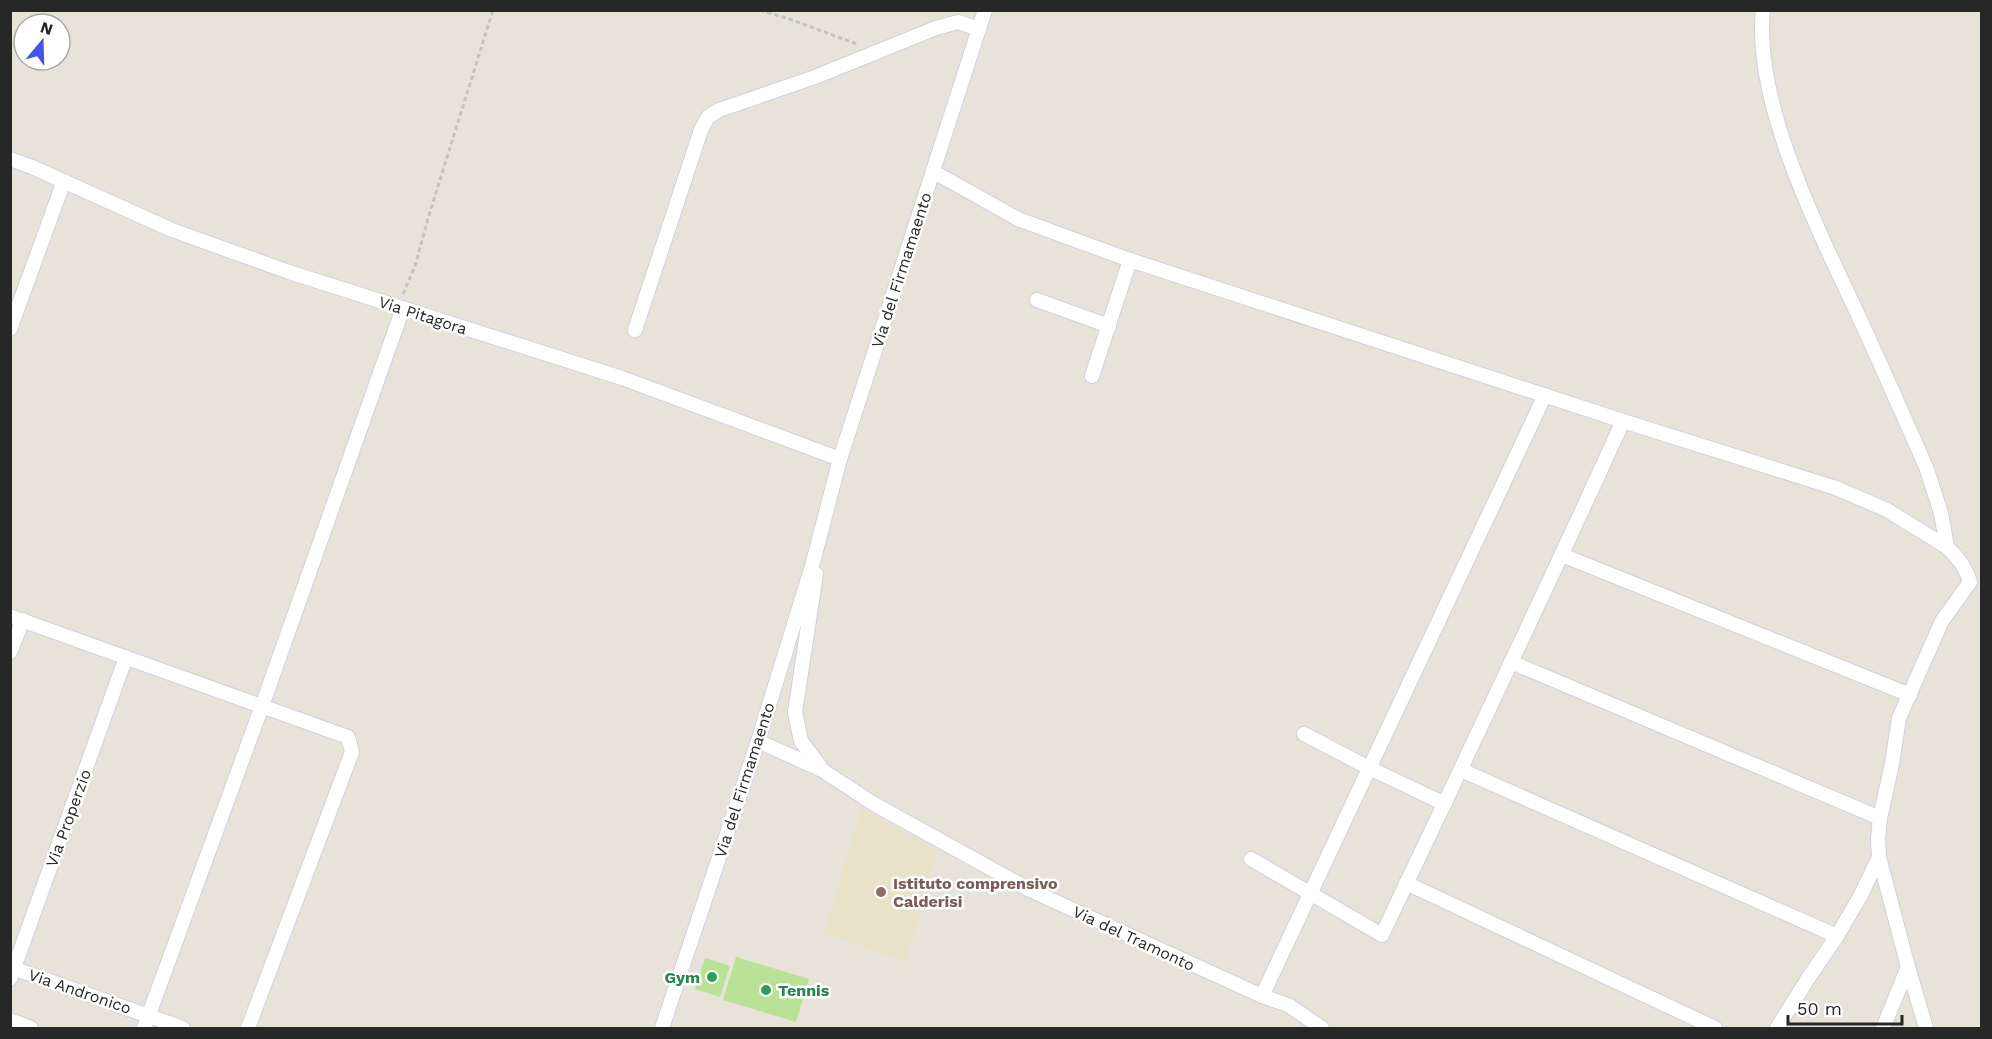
<svg xmlns="http://www.w3.org/2000/svg" width="1992" height="1039" font-family="'Work Sans',sans-serif">
<rect width="100%" height="100%" fill="#e8e3d9"/>
<path fill="#e9e2c9" d="M861,809l76,42 -31,111 -82,-29z"/>
<g fill="#bae296">
<path d="M736,957l73,22 -13,43 -73,-22z"/>
<path d="M705,958l25,8 -10,31 -25,-8z"/>
</g>
<g fill="none" stroke-linecap="round" stroke-linejoin="round">
<g stroke="#cfd0df" stroke-width="16">
<g id="minor">
<path d="M1763,10c-10,94 57,223 96,307 23,50 45,100 67,150l15,46 6,34"/>
<path d="M10,159l22,8 140,63 117,42 333,106 218,81"/>
<path d="M934,172l84,47 112,41 493,161 213,67 51,22 60,37c11,10 19,20 23,35l-28,39 -43,97 -7,46 -12,54 -2,20 1,19 -18,38 -24,41 -28,41 -32,51"/>
<path d="M1037,300l72,26"/>
<path d="M10,329l54,-148"/>
<path d="M635,330l66,-200 7,-13 11,-7 96,-33 121,-49 22,-6 21,7"/>
<path d="M1092,376l38,-116"/>
<path d="M1562,555l348,140"/>
<path d="M816,574l-21,138 6,29 20,27"/>
<path d="M10,616l338,121 4,15 -104,276"/>
<path d="M10,652l13,-32"/>
<path d="M1511,662l369,156"/>
<path d="M1304,734l65,34 76,36"/>
<path d="M758,741l64,29 52,34 156,86 232,106 26,9 34,23"/>
<path d="M1461,770l376,166"/>
<path d="M1879,857l29,110 18,61"/>
<path d="M1251,859l131,76c81,-171 163,-342 241,-514"/>
<path d="M1406,883l309,145"/>
<path d="M10,967l173,61"/>
<path d="M10,979l116,-322"/>
<path d="M1262,996l283,-601"/>
<path d="M10,1020l21,8"/>
<path d="M144,1028l118,-322 141,-398"/>
<path d="M662,1028l96,-287 54,-175 28,-107 145,-449"/>
<path d="M1883,1028l25,-61"/>
</g>
</g>
<g stroke="#c3c3c3" stroke-width="3" stroke-dasharray="4.5 3" stroke-linecap="butt">
<path d="M760,10l29,9 68,25"/>
<path d="M403,294l12,-28 14,-51 64,-205"/>
</g>
<use href="#minor" stroke="#fff" stroke-width="14"/>
</g>
<circle fill="#8d6e63" stroke="#fff" stroke-width="2" cx="881" cy="892" r="6"/>
<g fill="#2e9e5b" stroke="#fff" stroke-width="2">
<circle cx="712" cy="977" r="6"/>
<circle cx="766" cy="990" r="6"/>
</g>
<g text-anchor="middle" stroke-width="5" stroke-linejoin="round" paint-order="stroke">
<g font-size="16" fill="#272727" stroke="#fff">
<text transform="translate(901 270) rotate(-72)" y="6">Via del Firmamaento</text>
<text transform="translate(423 315) rotate(18)" y="6">Via Pitagora</text>
<text transform="translate(744 780) rotate(-72)" y="6">Via del Firmamaento</text>
<text transform="translate(68 818) rotate(-70)" y="6">Via Properzio</text>
<text transform="translate(1134 938) rotate(25)" y="6">Via del Tramonto</text>
<text transform="translate(80 991) rotate(19)" y="6">Via Andronico</text>
</g>
<g font-size="16" font-weight="bold" fill="#785e54" stroke="#fff" text-anchor="start">
<text x="893" y="889">Istituto comprensivo<tspan x="893" dy="18">Calderisi</tspan></text>
</g>
<g font-size="16" font-weight="bold" fill="#27864d" stroke="#fff" text-anchor="end">
<text x="700" y="983">Gym</text>
<text x="778" y="996" text-anchor="start">Tennis</text>
</g>
</g>
<rect width="1992" height="1039" fill="none" stroke="#272727" stroke-width="24"/>
<g transform="translate(42 42) rotate(19)"><circle r="28" fill="#ffffff" stroke="#a9a9a9" stroke-width="1.5"/>
<path d="M0-4.5L10 22L0 15L-10 22Z" fill="#4553ea"/>
<text y="-9" font-size="16" font-weight="bold" text-anchor="middle" fill="#272727">N</text>
</g>
<path d="M1788 1015v9h114v-9" fill="none" stroke="#272727" stroke-width="3"/>
<text x="1797" y="1015" font-size="18" fill="#272727" stroke="#ffffff" stroke-width="4.5" paint-order="stroke">50 m</text>
</svg>
